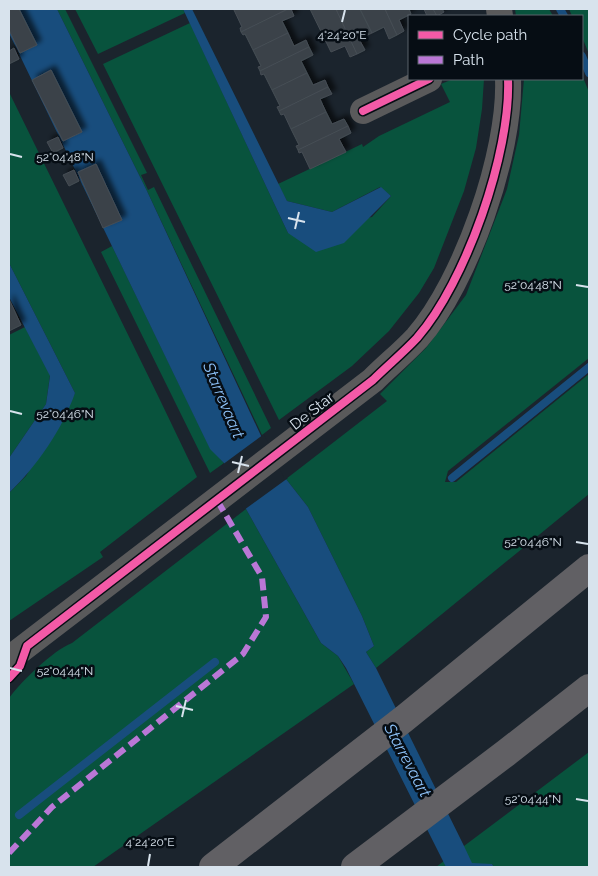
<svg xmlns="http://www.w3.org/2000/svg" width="598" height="876" font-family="Raleway,sans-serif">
<defs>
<filter id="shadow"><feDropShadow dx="4.5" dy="-4.5" stdDeviation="2.5" flood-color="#0009"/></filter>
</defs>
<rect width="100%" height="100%" fill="#1b242d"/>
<g fill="#08533d">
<path d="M57,9h8l82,164 -6,2 7,15 6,-3 117,241 -9,7 -115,-244z"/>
<path d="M75,9h108l2,4 -87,41z"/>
<path d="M515,9h34l4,7h-37z"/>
<path d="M569,9h20v45l-7,-17v-21h-10z"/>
<path d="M190,23l98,210 84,-16 19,-21 -11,-9 -48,25 -45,-11 -9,-17 84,-40 1,3 16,-11 71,-34 -9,-18 12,-5h31l-2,30 -6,39 -12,43 -30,77 -15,25 -30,38 -37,35 -73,54 -176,-356z"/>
<path d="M582,75l7,17v266l-141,113 -3,11h11l133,-108v120l-213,174 -10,-16 8,-6 -12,-30 -54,-109 -22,-28 101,-78 -7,-7 46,-46 40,-53 41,-106 12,-54 5,-56h58z"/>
<path d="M9,92l151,308 37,77 -97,75 3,5 -94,64v-128l17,-17 49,-83 -66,-130z"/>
<path d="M112,246l98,202 14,15 -14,10 -109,-221z"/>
<path d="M25,327l25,48 -4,29 -37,54v-123z"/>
<path d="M246,509l75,134 17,13 16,28 -261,183h-84v-169c13,-17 43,-47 63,-55z"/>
<path d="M589,752v115h-95l-2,-3 -26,3h-30z"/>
</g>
<g fill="#184d7d">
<path d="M9,9h48l90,182 135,290 4,-2 22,28 54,109 12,30 -8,6 10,16 88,178 8,17 20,1 2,3h-48l-100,-199 -8,-12 -17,-13 -75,-134 -22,-46 -14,-14 -201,-416z"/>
<path d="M183,9h9l95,192 45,11 49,-25 10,9 -47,47 -28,9 -28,-19z"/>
<path d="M9,263l66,130c-13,37 -38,73 -66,100v-35l37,-54 4,-28 -41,-79z"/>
</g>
<path fill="#1b242d" d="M264,434l20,44h4l-44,32 -22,-45z"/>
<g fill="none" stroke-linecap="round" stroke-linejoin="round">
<g stroke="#184d7d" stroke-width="8">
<path d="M560,9l4,7"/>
<path d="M582,56l7,17"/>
<path d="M452,478l137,-111"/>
<path d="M19,815l196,-153"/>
</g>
</g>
<g fill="#3a424a" stroke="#464d54" filter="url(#shadow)">
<path d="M9,9h10l18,36 -17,8 -11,-23z"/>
<path d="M235,9h53l-47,23 -1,-4 2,-1 -8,-17z"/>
<path d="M288,9h3l3,7 -12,5 6,12 -35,17 -8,-16 -2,1 -2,-3z"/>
<path d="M310,9h26l21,45 -7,3 -5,-11 -14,6z"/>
<path d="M336,9h24l12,24 -13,6 6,11 -8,4z"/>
<path d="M360,9h25l12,26 -8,4 -5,-12 -12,6z"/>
<path d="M385,9h24l2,5 -12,6 5,11 -7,4z"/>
<path d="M424,9h9l4,7h-10z"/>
<path d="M433,9h9l2,3 -7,4z"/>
<path d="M288,33l6,13 12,-6 3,7 -49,24 -2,-4 3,-1 -8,-16z"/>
<path d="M309,47l4,8 -12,6 6,12 -35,17 -8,-16 -3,1 -1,-4z"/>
<path d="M14,48l5,11 -10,5v-13z"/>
<path d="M51,70l31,62 -19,9 -31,-61z"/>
<path d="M307,73l6,12 12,-5 3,7 -49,24 -2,-4 3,-1 -8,-16z"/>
<path d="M328,87l4,7 -12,5 6,13 -35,17 -7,-15 -3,1 -2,-4z"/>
<path d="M326,112l6,12 12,-5 4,7 -50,24 -2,-4 3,-1 -8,-16z"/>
<path d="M348,126l3,7 -12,6 7,13 -36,17 -8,-17 -3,1 -1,-3z"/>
<path d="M58,137l5,11 -10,5 -6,-11z"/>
<path d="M96,164l26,56 -19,8 -25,-56z"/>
<path d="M74,170l5,11 -10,5 -6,-11z"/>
<path d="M9,299l12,26 -12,6z"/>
</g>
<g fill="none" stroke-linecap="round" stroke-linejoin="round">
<g stroke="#5a5a5b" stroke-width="26">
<path d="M499,9l1,7"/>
<path d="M363,111l66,-32"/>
<path d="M9,659l364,-279c14,-14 30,-27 44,-42 49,-56 94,-186 91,-259"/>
</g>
<g stroke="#616064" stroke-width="28">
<path d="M213,867l192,-149 184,-150"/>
<path d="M355,867l151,-114 83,-65"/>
</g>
<path stroke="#ba77d6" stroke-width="6" stroke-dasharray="12 6" stroke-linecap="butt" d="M9,853l43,-46 191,-153 23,-37 -4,-40 -45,-77"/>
<g stroke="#060d14" stroke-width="11">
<g id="cycleway">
<path d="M363,111l66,-32"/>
<path d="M9,678l11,-12 7,-20 346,-266c14,-14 30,-27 44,-42 49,-56 94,-186 91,-259"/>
</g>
</g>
<use href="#cycleway" stroke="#f35aa7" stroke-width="8"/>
</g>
<path fill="none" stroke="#d8e3ed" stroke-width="2" d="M342,22l3,-12M10,154l12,3M288,218l17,4M295,229l4,-17M576,285l12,2M10,411l12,3M232,462l17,4M238,473l4,-17M576,542l12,2M10,668l12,3M176,706l17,4M182,717l4,-17M576,799l12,2M148,866l2,-12"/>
<g text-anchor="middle" stroke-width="5" stroke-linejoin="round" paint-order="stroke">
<g font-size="15" fill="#d8e3ed" stroke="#060d14">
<text transform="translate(312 411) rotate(-38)" y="5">De Star</text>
</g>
<g font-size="16" font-style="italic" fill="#8ec3fa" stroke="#060d14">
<text transform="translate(224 400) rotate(67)" y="6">Starrevaart</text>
<text transform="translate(408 760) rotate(62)" y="6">Starrevaart</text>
</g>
</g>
<g font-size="12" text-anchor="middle" fill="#d8e3ed" stroke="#060d14" stroke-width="5" stroke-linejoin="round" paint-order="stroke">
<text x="342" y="39">4°24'20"E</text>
<text x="65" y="161">52°04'48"N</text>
<text x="533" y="289">52°04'48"N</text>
<text x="65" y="418">52°04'46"N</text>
<text x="533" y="546">52°04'46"N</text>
<text x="65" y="675">52°04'44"N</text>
<text x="533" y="803">52°04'44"N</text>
<text x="150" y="846">4°24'20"E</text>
</g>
<rect width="598" height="876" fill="none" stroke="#d8e3ed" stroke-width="20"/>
<rect x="408" y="15" width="175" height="65" fill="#060d14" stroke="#5a636b"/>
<rect x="418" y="31" width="25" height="8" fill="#f35aa7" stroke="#5a636b"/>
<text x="453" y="40" font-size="15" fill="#d8e3ed">Cycle path</text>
<rect x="418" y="56" width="25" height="8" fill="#ba77d6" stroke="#5a636b"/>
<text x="453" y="65" font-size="15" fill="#d8e3ed">Path</text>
</svg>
